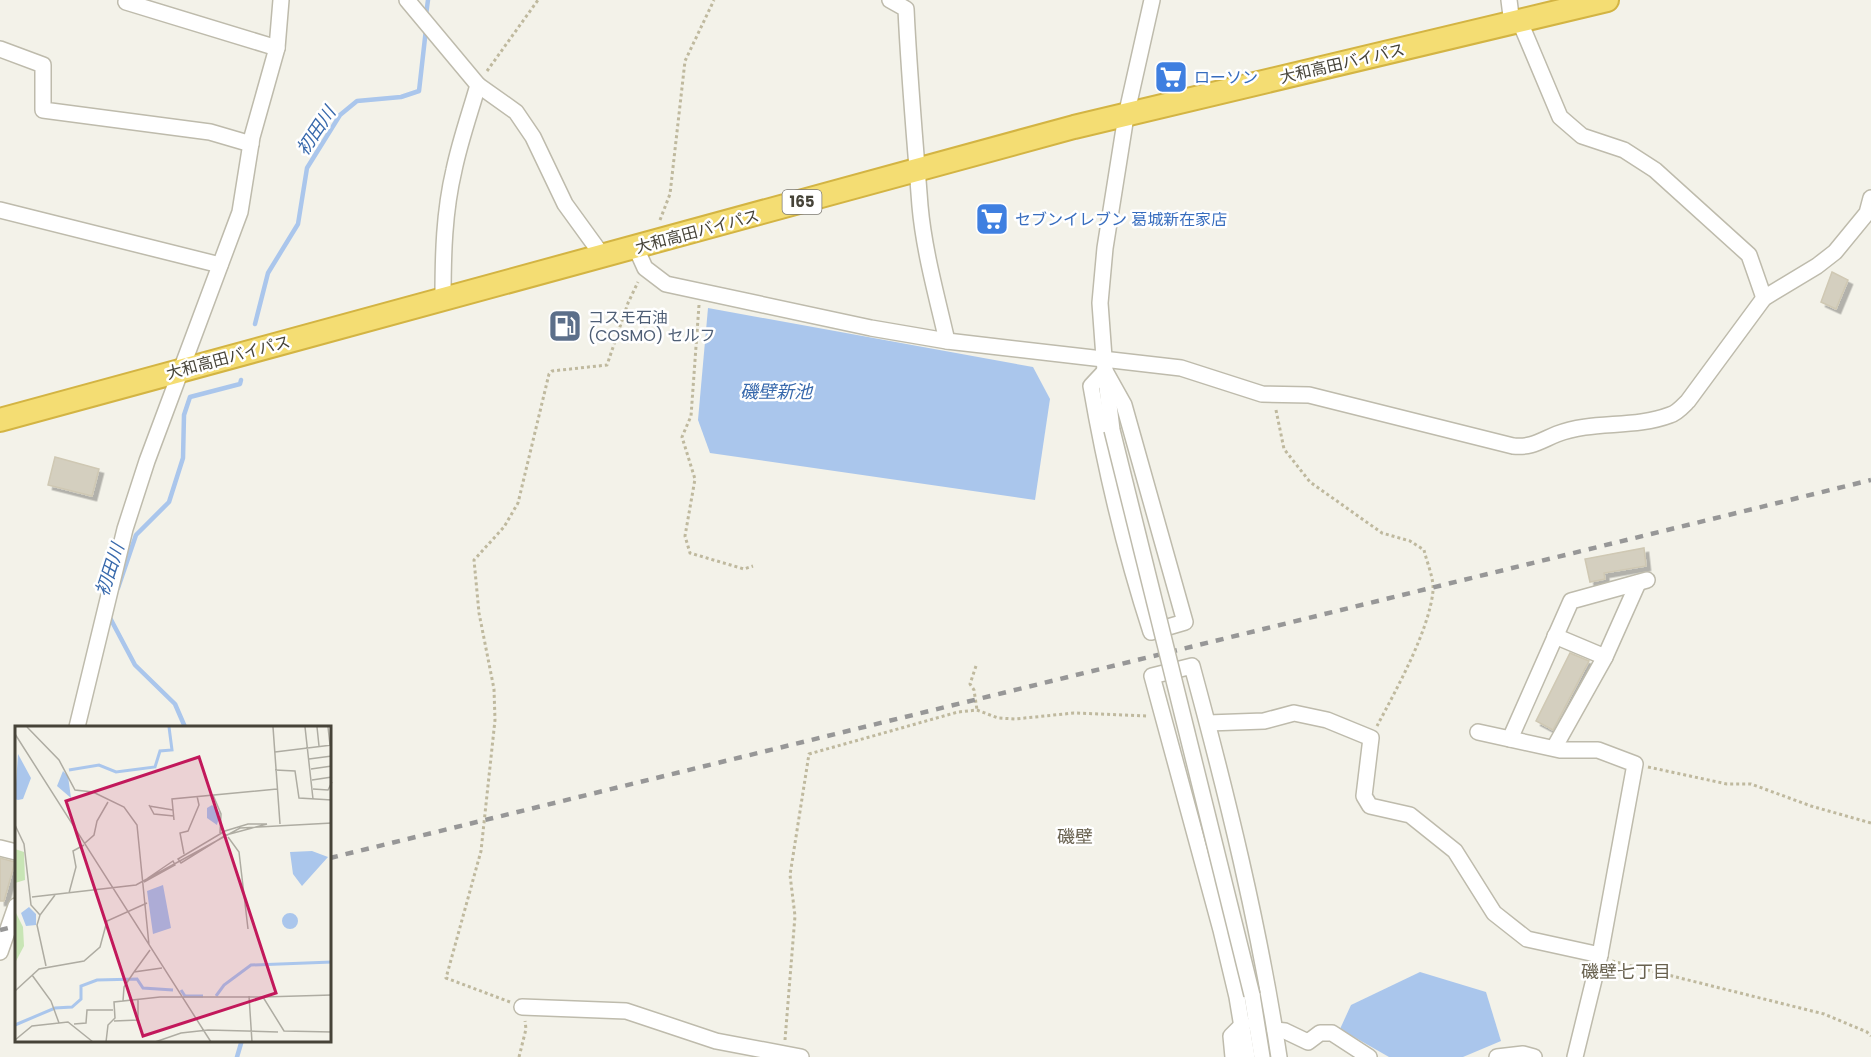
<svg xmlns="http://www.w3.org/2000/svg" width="1871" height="1057" font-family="Poppins,'Noto Sans JP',sans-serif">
<defs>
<filter id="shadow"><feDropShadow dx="4.5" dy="4.5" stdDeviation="0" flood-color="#0004"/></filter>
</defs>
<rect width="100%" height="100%" fill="#f3f2e9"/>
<g fill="#aac6ec">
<path d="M708,308l325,59 17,32 -15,101 -325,-47 -12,-33z"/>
<path d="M1420,972l66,20 15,49 -38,16h-74l-49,-28 11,-24z"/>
</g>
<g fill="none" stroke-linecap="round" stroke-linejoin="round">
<g stroke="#aac6ec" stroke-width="4.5">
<path d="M426,15l2,-15"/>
<path d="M255,324l13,-51 30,-49 9,-56 33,-53 17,-14 44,-4 18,-6 7,-62"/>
<path d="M118,588l18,-53 33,-33 14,-44 1,-43 6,-18 50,-13 1,-4"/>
<path d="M109,616l26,49 40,39 10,23"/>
<path d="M237,1057l5,-17"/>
</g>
</g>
<g fill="#d4cfbf" stroke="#cfc8b3" stroke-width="1.5" filter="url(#shadow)">
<path d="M1832,272l16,8 -12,29 -15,-7z"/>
<path d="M55,457l44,12 -7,27 -44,-11z"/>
<path d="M1644,548l2,18 -42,7 1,6 -15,3 -5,-23z"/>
<path d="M1570,653l19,8 -36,69 -17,-9z"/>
<path d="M0,858l15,4 -11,39h-4z"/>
</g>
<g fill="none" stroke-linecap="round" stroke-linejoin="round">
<g stroke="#bebbac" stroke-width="18">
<g id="minor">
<path d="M127,0l-1,2 151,46"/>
<path d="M407,0l71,85c-8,28 -18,56 -24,85 -10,42 -11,85 -11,129"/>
<path d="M890,0l16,9c3,66 9,131 14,197 4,45 17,91 27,135"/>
<path d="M1509,0l3,24"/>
<path d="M1520,22l40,95 22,19 42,14 31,20 94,85 15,43"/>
<path d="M0,49l43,16v45l167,22 41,12"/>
<path d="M478,85l38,27 17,25 32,67 37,51"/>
<path d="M0,210l220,55"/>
<path d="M636,248l9,20 21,16 205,44 76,13 234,27 81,26 47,1 204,51c18,2 27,-5 44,-12 36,-14 76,-5 113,-19 7,-2 13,-9 18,-14l76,-103 53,-32 18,-14 32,-39 4,-15"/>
<path d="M1105,371l19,34 61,217 -34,10c-27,-83 -45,-159 -60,-246z"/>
<path d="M1112,430l-7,-59 -5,-68 5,-55 21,-132 26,-116"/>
<path d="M1555,636l50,21"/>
<path d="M1208,723l56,-2 30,-8 33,7 44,18 -7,58 6,10 40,9 45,36 39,62 33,26 73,16"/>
<path d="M77,727l48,-198 22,-68 93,-249 12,-75 25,-89 4,-48"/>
<path d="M1478,732l82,18h38l37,14 -35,191 -25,102"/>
<path d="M1510,739l61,-138 76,-21"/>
<path d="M1554,748l51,-91 33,-74"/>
<path d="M0,848l16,4"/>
<path d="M0,952l16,-46"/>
<path d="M1252,995l10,62"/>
<path d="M522,1007l104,4 90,30 85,16"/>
<path d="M1275,1030l10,1 23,11 12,-9h12l37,24"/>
<path d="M1233,1057l-2,-21 12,-12"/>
<path d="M1247,1057l-10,-60 -16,-67 -69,-254 40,-10c35,129 67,259 87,391"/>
<path d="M1497,1057l26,-3 11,3"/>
</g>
</g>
<g stroke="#d3b443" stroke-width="26">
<path id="highway" d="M0,420l1074,-293 533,-127"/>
</g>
<g stroke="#bfb99e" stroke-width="3" stroke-dasharray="3 3" stroke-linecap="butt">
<path d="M487,71l51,-71"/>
<path d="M660,220l10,-26 15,-133 29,-61"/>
<path d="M699,305l-8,111 -9,21 13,42 -10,57 5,17 54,16 9,-3"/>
<path d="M1276,410l8,39 26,33 72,51 28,8 14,9c3,13 10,28 9,41 -4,40 -37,99 -56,135"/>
<path d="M976,666l-6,18 4,6 3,20"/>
<path d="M1648,767l79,17h24l60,22 60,17"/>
<path d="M1612,961l212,53 43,18 4,4"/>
<path d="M510,1002l-64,-24 35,-127 14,-131 -1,-31 -15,-76 -5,-53 30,-33 14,-24 31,-129 3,-3 55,-6 21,-62 10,-21"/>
<path d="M785,1040l10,-124 -5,-41 19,-121 149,-42 19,-2 21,8 17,1 59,-6 75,3"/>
<path d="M519,1057l7,-28 -1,-8"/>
</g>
<use href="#minor" stroke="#fff" stroke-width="15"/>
<use href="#highway" stroke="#f4dd73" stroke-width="22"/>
<g stroke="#979797" stroke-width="4.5" stroke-dasharray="8 8" stroke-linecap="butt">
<path d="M330,858l1541,-378"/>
<path d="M0,930l16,-4"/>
</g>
<g stroke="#bebbac" stroke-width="18" stroke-linecap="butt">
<path id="minor-bridge" d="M1112,430l140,565"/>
</g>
<use href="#minor-bridge" stroke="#fff" stroke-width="15"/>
</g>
<defs>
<g id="supermarket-square" transform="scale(1.725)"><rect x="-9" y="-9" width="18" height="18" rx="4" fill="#3f7fe0" stroke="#fff"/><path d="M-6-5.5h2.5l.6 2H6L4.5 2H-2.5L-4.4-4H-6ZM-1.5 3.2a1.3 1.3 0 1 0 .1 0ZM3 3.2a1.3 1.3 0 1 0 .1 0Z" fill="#fff"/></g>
<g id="fuel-square" transform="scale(1.725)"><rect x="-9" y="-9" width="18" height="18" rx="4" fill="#5c6f8a" stroke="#fff"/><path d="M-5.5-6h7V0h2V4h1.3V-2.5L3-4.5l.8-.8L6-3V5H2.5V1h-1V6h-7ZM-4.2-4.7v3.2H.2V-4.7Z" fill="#fff"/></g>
</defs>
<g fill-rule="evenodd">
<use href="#supermarket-square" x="1171" y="77"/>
<use href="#supermarket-square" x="992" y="219"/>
<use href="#fuel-square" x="565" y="326"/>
</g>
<g text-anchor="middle" stroke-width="5" stroke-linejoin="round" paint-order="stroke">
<rect fill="#fff" stroke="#7e7b74" stroke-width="1.5" x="782.5" y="190" width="39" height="24" rx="4.5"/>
<g font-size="15" font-weight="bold" fill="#464338">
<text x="802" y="207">165</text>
</g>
<g font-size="16" fill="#464338" stroke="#fff">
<text transform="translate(1342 63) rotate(-13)" y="6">大和高田バイパス</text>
<text transform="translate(697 231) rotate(-15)" y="6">大和高田バイパス</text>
<text transform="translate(228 357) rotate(-15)" y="6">大和高田バイパス</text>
</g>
<g font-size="16" fill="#366cbe" stroke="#fff" text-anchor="start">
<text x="1194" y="83">ローソン</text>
<text x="1015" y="225">セブンイレブン 葛城新在家店</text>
</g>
<g font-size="16" fill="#4e5e75" stroke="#fff" text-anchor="start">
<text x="588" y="323">コスモ石油<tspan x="588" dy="18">(COSMO) セルフ</tspan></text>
</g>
<g font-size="18" font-style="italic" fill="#3869ac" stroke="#fff">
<text transform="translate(316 131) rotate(-56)" y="6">初田川</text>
<text x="776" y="398">磯壁新池</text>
<text transform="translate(110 570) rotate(-72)" y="6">初田川</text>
</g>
<g font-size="18" fill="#696250" stroke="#fff">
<text x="1075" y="843">磯壁</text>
<text x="1626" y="978">磯壁七丁目</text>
</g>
</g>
<g transform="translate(15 726)">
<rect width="316" height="316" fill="#f3f2e9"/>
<path d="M0,123l9,3 1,28 -10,3zM0,185l8,16 1,19 -9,17z" fill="#c8e5b5"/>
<path d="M3,28l13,24 -8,21 -5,1 -3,-1zM48,45l5,5 3,22 -14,-12zM197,79l8,8 -3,12 -10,-7v-10zM297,125l16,6 -26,29 -9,-12 -3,-22zM148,159l8,43 -18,6 -6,-43zM14,181l7,7v11l-10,1 -5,-13zM267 195a8 8 0 1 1 16 0a8 8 0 1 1-16 0Z" fill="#aac6ec"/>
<path fill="none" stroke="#aac6ec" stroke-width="3" d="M54,44l30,-5 17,7 39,-5 5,-16 12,-1 -3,-23M166,264l4,6h18M201,270l8,-11 27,-20 81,-3M0,299l40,-17 17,-1 9,-8v-13l16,-6 40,-1 6,9 30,2"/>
<path fill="none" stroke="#aeaca2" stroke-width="1.5" d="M12,1l32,33 16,30 18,2 31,15 13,18 12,120M258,1l7,97M290,1l8,72M302,1l2,19M313,1l2,18M0,8l196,308M260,26l57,-7M294,33l23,-3M296,43l21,-3M260,44l20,1 4,27 33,2M297,54l20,-3M298,63l15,1 4,-8M198,69l8,19 -1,19M134,79l5,9 20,2M134,80l24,4M159,94l-2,-21 105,-10M233,98h19l-41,11 -45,28 -3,-4 47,-28zM0,99l9,19 7,61 9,10M213,111l11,15 9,77M70,117l9,-8 3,-14 11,-19M169,128l-4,-21 8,-2 11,-26 -2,-9M158,135l2,4 -31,17 4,-4zM54,167l7,-26 -3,-16 11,-6M17,171l104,-12 104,-57 92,-5M31,240l-9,-41 3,-10 15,-20M119,246l16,-22M17,249l19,26 8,22M0,265l24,-22 45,-8 16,-14 7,-26 40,-18M234,270l3,46M248,271l69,-2M108,275l1,-14 10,-15 28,-4M99,295l24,-1v-21M59,298l12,-1 1,-13h26M0,314l17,-14 36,-4 25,20M91,316l2,-17 7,-7 -1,-16 46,-5h103l21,34 48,1M140,316l26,-9 27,-3 70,2"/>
<path fill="#c2185b" fill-opacity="0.15" stroke="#c2185b" stroke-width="3" d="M184,31l77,236 -133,43 -77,-235z"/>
<rect width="316" height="316" fill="none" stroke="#464338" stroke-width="3"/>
</g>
</svg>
